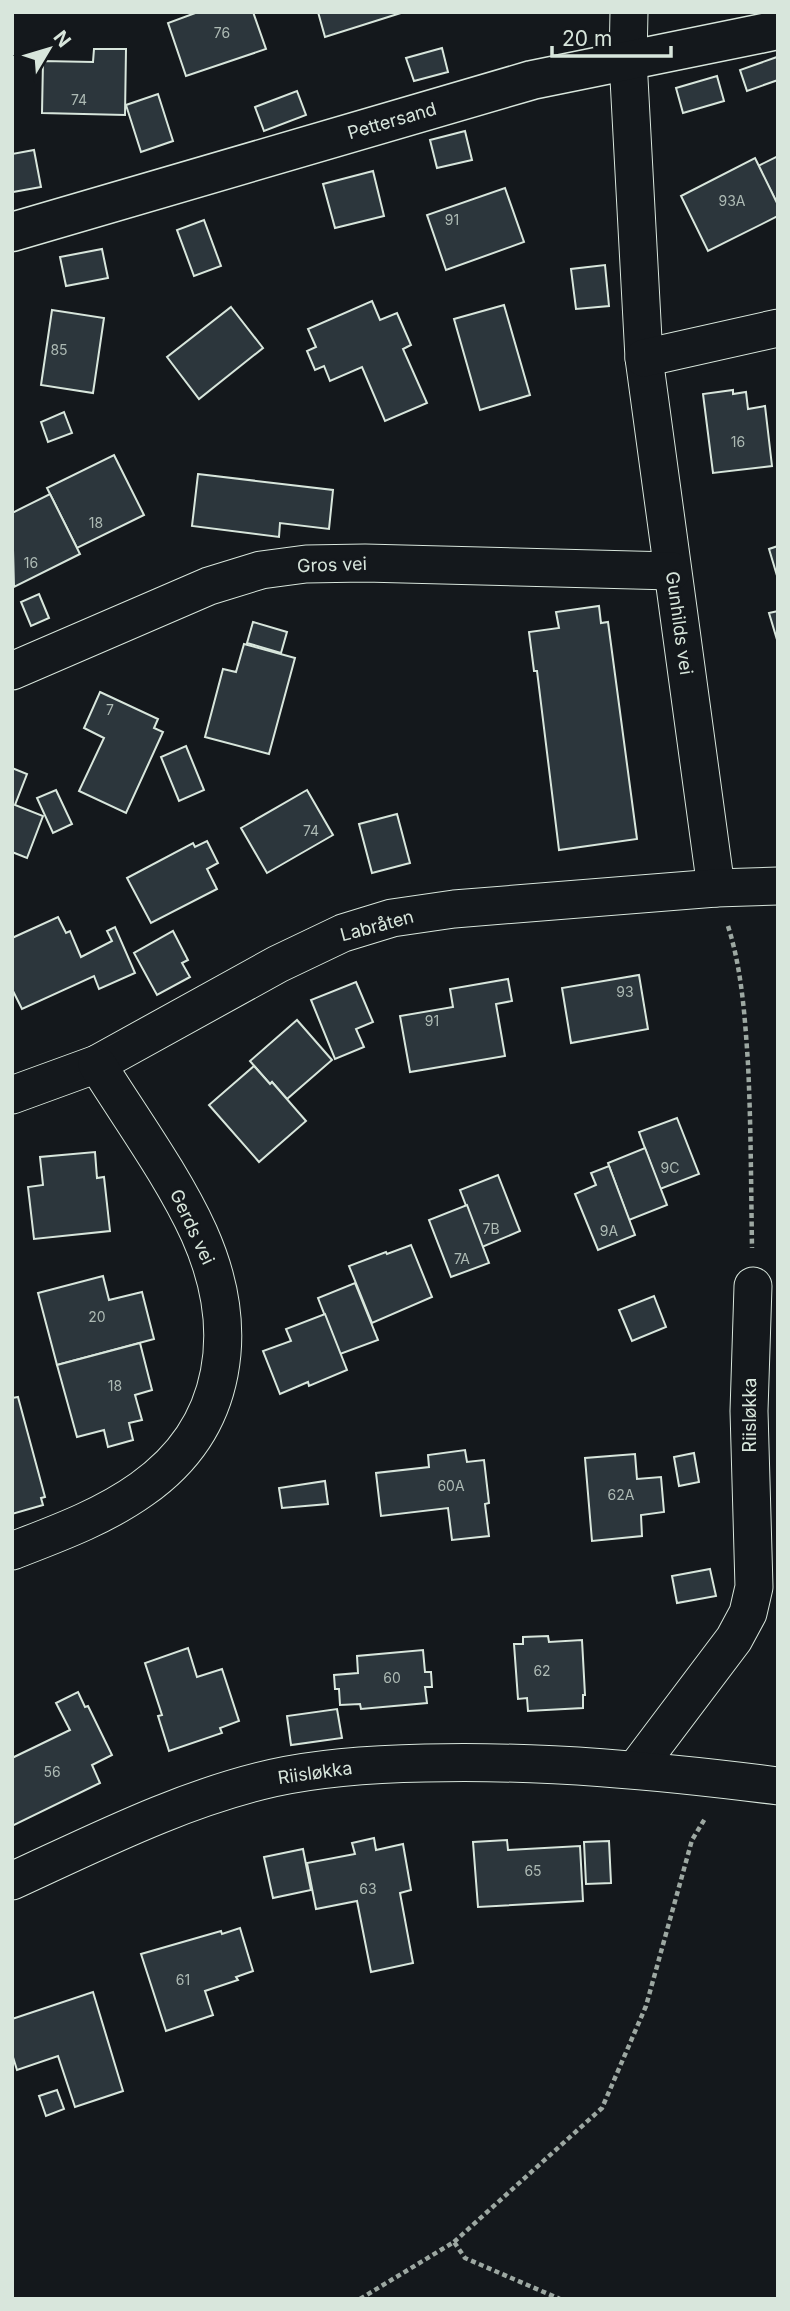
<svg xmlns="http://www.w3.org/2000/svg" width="790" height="2311" font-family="Inter,sans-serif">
<rect width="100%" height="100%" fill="#14181c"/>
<g fill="#2c363c" stroke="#d8e6dc" stroke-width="2">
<path d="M198,12h55l13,37 -80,27 -18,-53z"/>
<path d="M318,12h86l-79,25z"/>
<path d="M442,48l6,24 -34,9 -8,-23z"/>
<path d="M94,49h32l-1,66 -83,-2 1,-52 50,1z"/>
<path d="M777,57l1,23 -31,11 -7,-21z"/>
<path d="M717,76l7,25 -41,12 -7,-25z"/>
<path d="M297,91l9,24 -42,16 -9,-24z"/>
<path d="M158,94l15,47 -32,11 -15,-47z"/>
<path d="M465,131l7,29 -35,8 -7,-28z"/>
<path d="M34,150l7,37 -28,5 -1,-38z"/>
<path d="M778,156v49l-20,-39z"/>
<path d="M755,158l23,47v11l-70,35 -27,-55z"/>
<path d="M373,171l11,45 -49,12 -12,-44z"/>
<path d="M505,188l19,54 -78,28 -19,-55z"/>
<path d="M204,220l17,46 -27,10 -17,-46z"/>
<path d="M102,249l6,29 -42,8 -6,-29z"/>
<path d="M605,265l4,41 -33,3 -5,-40z"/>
<path d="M372,301l8,19 17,-7 14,32 -8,4 24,54 -42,18 -23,-54 -32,14 -6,-15 -9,4 -8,-19 9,-4 -8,-18z"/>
<path d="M504,305l26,90 -50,15 -26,-91z"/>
<path d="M231,307l32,41 -64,51 -32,-42z"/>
<path d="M52,310l52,8 -11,75 -52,-8z"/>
<path d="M733,390v4l13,-2 2,17 17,-3 7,60 -59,7 -10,-79z"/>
<path d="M64,412l8,21 -24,9 -7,-20z"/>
<path d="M114,455l30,60 -67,33 -30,-60z"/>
<path d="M198,474l135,16 -4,39 -49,-6 -1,14 -87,-11z"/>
<path d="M50,494l30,60 -66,33 -2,-74z"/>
<path d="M778,546v33l-9,-30z"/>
<path d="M39,594l10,24 -18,8 -10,-24z"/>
<path d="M599,606l2,17 7,-1 29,217 -78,11 -22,-179h-3l-5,-39 30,-4 -3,-16z"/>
<path d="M778,611v32l-9,-30z"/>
<path d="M253,622l34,10 -6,21 -34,-10z"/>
<path d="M244,644l51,14 -26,96 -64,-17 18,-68 13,3z"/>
<path d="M100,692l58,27 -4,9 9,4 -37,81 -47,-22 25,-53 -20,-10z"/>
<path d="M186,746l18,44 -25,11 -18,-44z"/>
<path d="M12,768l15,6 -12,31 28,11 -16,42 -15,-6z"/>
<path d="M56,790l16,34 -19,9 -16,-35z"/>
<path d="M307,790l26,45 -66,38 -26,-45z"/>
<path d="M397,814l13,49 -38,10 -13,-49z"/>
<path d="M207,841l11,22 -11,6 10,20 -66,34 -24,-45 66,-35 2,4z"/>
<path d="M58,917l8,16 4,-2 11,26 31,-16 -5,-10 8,-4 20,46 -36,16 -5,-13 -72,33 -10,-20v-51z"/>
<path d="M173,931l15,29 -6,3 8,14 -33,18 -23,-42z"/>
<path d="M639,975l9,54 -77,14 -9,-55z"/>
<path d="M508,979l4,22 -16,3 9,52 -95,16 -10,-56 53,-9 -3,-18z"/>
<path d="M356,982l17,40 -17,7 8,18 -29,12 -24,-59z"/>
<path d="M297,1020l35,40 -45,39 -15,-17 -2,2 -20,-23z"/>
<path d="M254,1066l16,18 2,-2 34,39 -47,41 -50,-57z"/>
<path d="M677,1118l22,56 -39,15 -21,-57z"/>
<path d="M645,1148l22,57 -38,15 -21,-57z"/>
<path d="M95,1152l2,26 7,-1 6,54 -76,8 -6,-52 15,-2 -3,-28z"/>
<path d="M609,1166l26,69 -37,15 -23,-56 21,-9 -5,-12z"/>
<path d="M498,1175l22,56 -38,16 -22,-57z"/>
<path d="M467,1205l22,58 -38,14 -22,-57z"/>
<path d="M411,1245l21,52 -60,26 -23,-57 37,-14 1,2z"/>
<path d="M103,1276l6,24 33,-8 12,47 -97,26 -19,-72z"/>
<path d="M355,1283l23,57 -38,14 -22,-56z"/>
<path d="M654,1296l12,31 -34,14 -13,-31z"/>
<path d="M325,1314l22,56 -38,16 -1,-4 -28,12 -17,-43 28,-10 -5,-12z"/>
<path d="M140,1343l12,47 -17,5 7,25 -13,3 4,17 -25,7 -4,-17 -27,7 -20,-72z"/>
<path d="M18,1397l27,100 -4,1 2,7 -31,9v-116z"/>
<path d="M465,1450l2,12 17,-2 5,43 -4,1 4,32 -37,4 -4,-32 -67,8 -5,-43 53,-6 -1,-12z"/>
<path d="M694,1453l5,29 -20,4 -5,-29z"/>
<path d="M635,1454l2,25 24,-2 3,35 -23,3 1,21 -50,5 -7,-83z"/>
<path d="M325,1481l3,23 -46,4 -3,-20z"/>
<path d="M710,1569l6,27 -39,7 -5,-27z"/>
<path d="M548,1636l1,6 33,-2 3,55h-2v13l-55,3 -1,-13 -9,1 -4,-55h9v-7z"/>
<path d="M188,1648l9,29 25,-8 17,52 -19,7 2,5 -53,18 -11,-35 4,-1 -17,-52z"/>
<path d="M423,1650l2,22h6l1,15h-7l2,16 -66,6 -1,-5 -20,1 -1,-16h-4l-1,-14 24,-2 -1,-17z"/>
<path d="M78,1692l7,15 3,-1 24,49 -20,10 8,18 -88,43v-68l58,-28 -14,-27z"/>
<path d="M337,1709l5,29 -51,7 -4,-29z"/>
<path d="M374,1838l2,12 27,-6 8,46 -11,3 13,70 -42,9 -14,-71 -41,8 -9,-46 48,-9 -3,-11z"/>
<path d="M507,1840l1,10 72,-4 3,55 -105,6 -5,-65z"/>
<path d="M609,1841l2,42 -25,1 -2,-42z"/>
<path d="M303,1849l8,41 -38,8 -9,-41z"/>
<path d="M240,1928l13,43 -17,6 2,3 -33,11 8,24 -47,16 -25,-77 80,-23 1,3z"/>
<path d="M93,1992l30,99 -48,16 -17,-51 -41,14 -5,-16v-35z"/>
<path d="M57,2090l7,19 -18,7 -7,-20z"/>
</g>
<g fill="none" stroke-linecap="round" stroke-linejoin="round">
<g stroke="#d8e6dc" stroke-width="39">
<g id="street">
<path d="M629,12l-1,48 16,298 72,530"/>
<path d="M644,358l134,-30"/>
<path d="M12,671l197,-85 52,-16 45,-6 59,-1 307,8"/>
<path d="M12,1095l85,-31 181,-100 65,-31 49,-15 62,-9 262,-21 62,-2"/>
<path d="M12,1551c44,-17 91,-34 130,-62 88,-62 99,-162 57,-256 -26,-57 -69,-116 -102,-169"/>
<path d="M636,1769l98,-130 14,-26 6,-26 -5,-176 4,-125"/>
<path d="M12,1881c85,-39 169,-82 261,-103 50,-11 101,-14 152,-15 118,-3 236,8 353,23"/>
</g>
</g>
<g stroke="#d8e6dc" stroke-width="41">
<path id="secondary" d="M12,232l520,-152 246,-50"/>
</g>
<g stroke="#9da8a2" stroke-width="4.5" stroke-dasharray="5 3.5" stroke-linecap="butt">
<path d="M728,926c14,44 17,92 20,138 3,61 3,122 4,184"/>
<path d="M454,2242l148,-134 44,-102 46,-166 14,-23"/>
<path d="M360,2299l94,-57 11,16 95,41"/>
</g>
<use href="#street" stroke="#14181c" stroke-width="37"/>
<use href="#secondary" stroke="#14181c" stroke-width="38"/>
</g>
<g text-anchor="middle" stroke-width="5" stroke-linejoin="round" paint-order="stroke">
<g font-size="14" fill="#adbab4">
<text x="222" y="38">76</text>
<text x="79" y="105">74</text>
<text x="732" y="206">93A</text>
<text x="452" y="225">91</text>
<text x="59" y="355">85</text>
<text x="738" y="447">16</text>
<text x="96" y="528">18</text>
<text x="31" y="568">16</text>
<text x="110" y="715">7</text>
<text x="311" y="836">74</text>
<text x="625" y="997">93</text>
<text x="432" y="1026">91</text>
<text x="670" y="1173">9C</text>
<text x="491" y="1234">7B</text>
<text x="609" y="1236">9A</text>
<text x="462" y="1264">7A</text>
<text x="97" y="1322">20</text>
<text x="115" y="1391">18</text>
<text x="451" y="1491">60A</text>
<text x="621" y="1500">62A</text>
<text x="542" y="1676">62</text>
<text x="392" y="1683">60</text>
<text x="52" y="1777">56</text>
<text x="533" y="1876">65</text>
<text x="368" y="1894">63</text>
<text x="183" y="1985">61</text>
</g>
<g font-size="18" fill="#d8e6dc" stroke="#14181c">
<text transform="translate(392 121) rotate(-16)" y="6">Pettersand</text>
<text transform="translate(332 565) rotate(-2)" y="6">Gros vei</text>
<text transform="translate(679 623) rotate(82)" y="6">Gunhilds vei</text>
<text transform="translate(377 926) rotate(-15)" y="6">Labråten</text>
<text transform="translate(192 1227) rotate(65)" y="6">Gerds vei</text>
<text transform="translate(750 1415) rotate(-90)" y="6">Riisløkka</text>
<text transform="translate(315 1773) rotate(-8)" y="6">Riisløkka</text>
</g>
</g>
<rect width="790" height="2311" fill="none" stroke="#d8e6dc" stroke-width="28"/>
<g transform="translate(49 49) rotate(52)" stroke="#14181c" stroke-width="5" paint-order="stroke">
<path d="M0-5L12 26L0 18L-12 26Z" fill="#d8e6dc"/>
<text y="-10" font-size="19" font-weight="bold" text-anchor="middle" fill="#d8e6dc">N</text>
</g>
<path d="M552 46v10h119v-10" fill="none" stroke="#d8e6dc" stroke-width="3.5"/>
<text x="562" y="46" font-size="21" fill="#d8e6dc" stroke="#14181c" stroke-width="5" paint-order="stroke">20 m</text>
</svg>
